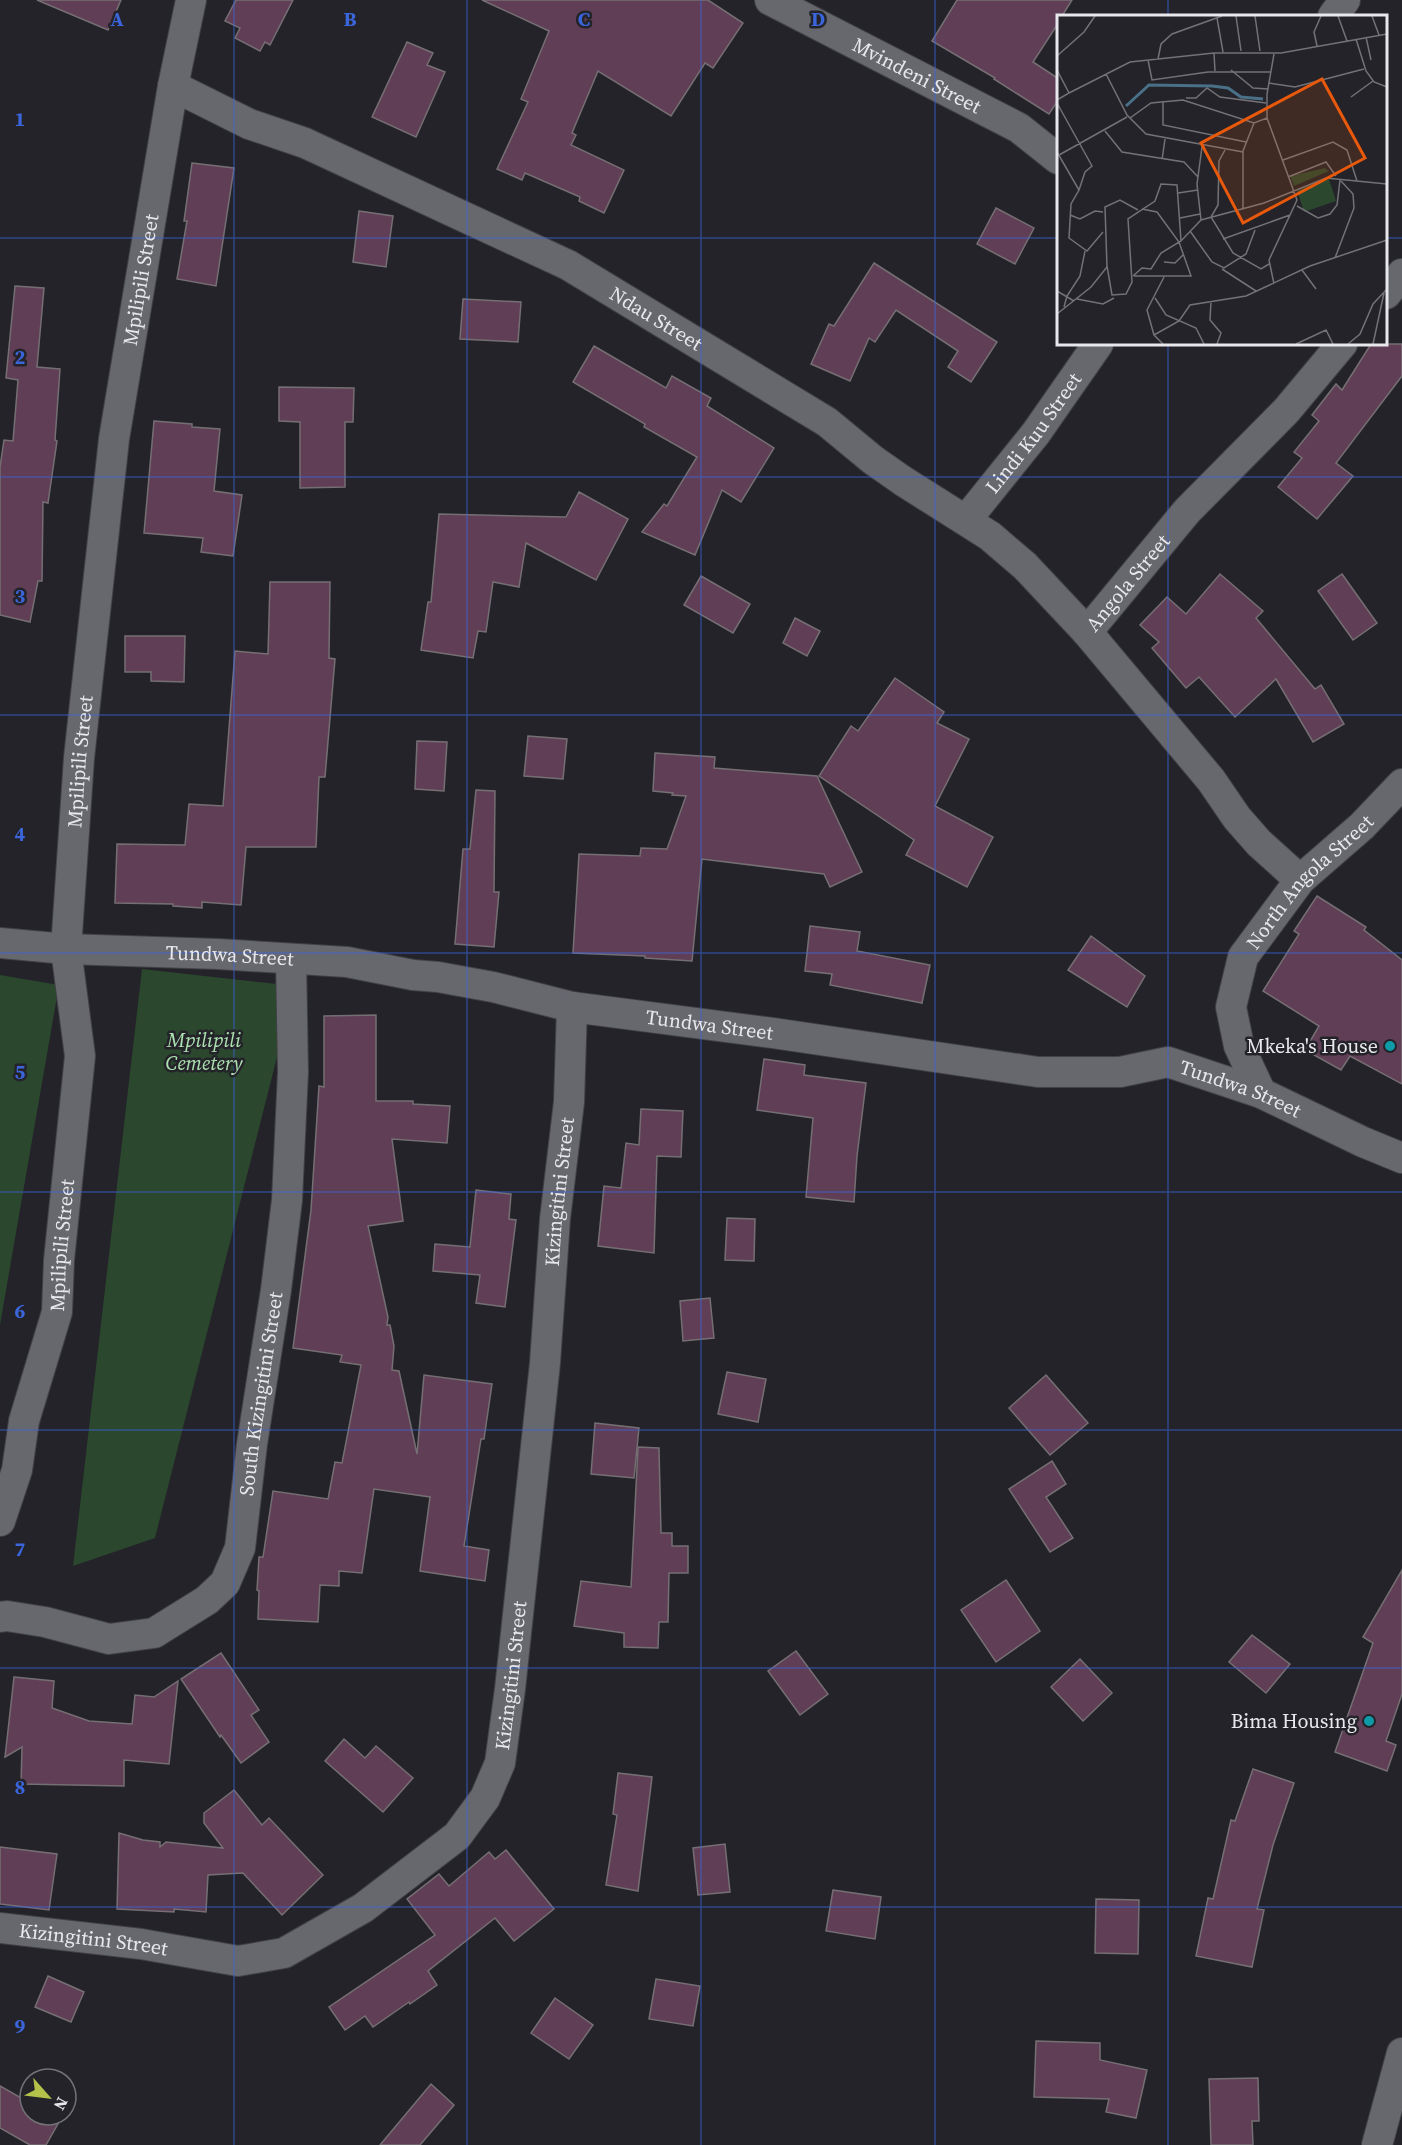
<svg xmlns="http://www.w3.org/2000/svg" width="1402" height="2145" font-family="'Source Serif 4',serif">
<rect width="100%" height="100%" fill="#232329"/>
<g fill="#2b472e">
<path d="M142,969l153,17 -140,552 -82,28z"/>
<path d="M0,975l59,10 -59,340z"/>
</g>
<g fill="#603f56" stroke="#756f73" stroke-width="1.5">
<path d="M37,0h84l-13,30z"/>
<path d="M236,0h57l-23,45 -5,-3 -5,9 -25,-13 5,-10 -15,-7z"/>
<path d="M482,0h226l35,23 -30,45 -8,-5 -34,53 -73,-45 -26,62 4,2 -5,10 53,25 -20,43 -25,-12 1,-4 -55,-24 -3,7 -25,-11 31,-67 -7,-3 28,-68z"/>
<path d="M957,0h115l-10,16h-3v6l-26,40 26,17v20l-10,15 -55,-35 1,-1 -63,-37z"/>
<path d="M407,42l26,11 -6,12 18,7 -29,65 -44,-20z"/>
<path d="M192,163l42,5 -18,118 -39,-7 10,-58h-3z"/>
<path d="M996,208l38,20 -19,36 -38,-20z"/>
<path d="M359,211l34,5 -7,51 -33,-5z"/>
<path d="M874,263l123,79 -26,40 -23,-15 10,-16 -62,-41 -21,32 -6,-4 -19,43 -39,-17 18,-40 5,2z"/>
<path d="M15,286l29,2 -7,79 23,2 -5,71 2,1 -9,62 -5,-1 -1,79h-4l-8,41 -30,-7v-148l4,-27 9,1 5,-61 -12,-2z"/>
<path d="M463,299l58,3 -3,40 -58,-3z"/>
<path d="M1371,344h31v32l-66,87 17,13 -36,43 -39,-32 24,-29 -8,-6 25,-31 -7,-6 24,-31 6,6z"/>
<path d="M594,346l72,42 6,-12 39,22 -4,8 67,42 -33,54 -19,-12 -27,65 -53,-23 22,-28 3,2 30,-49 -53,-30 1,-3 -72,-42z"/>
<path d="M279,387l75,1 -1,34h-8v65l-45,1v-66l-21,-1z"/>
<path d="M154,421l38,3v3l28,2 -6,62 28,4 -9,61 -32,-4 2,-14 -59,-5z"/>
<path d="M579,492l49,27 -32,61 -70,-37 -7,44 -26,-5 -7,50 -8,-1 -5,27 -52,-8 7,-48h3l8,-88 127,3z"/>
<path d="M1220,574l43,37 -7,7 59,71 6,-4 23,39 -31,18 -37,-63 -41,38 -36,-40 -13,11 -34,-40 7,-6 -19,-17 27,-28 19,17z"/>
<path d="M1342,574l35,49 -24,17 -35,-49z"/>
<path d="M701,576l49,28 -17,29 -49,-28z"/>
<path d="M270,582h60l-1,76 6,1 -10,118h-6l-3,70h-70l-5,58 -39,-3v6l-29,-2v-2l-58,-1 2,-59 68,1 4,-41 34,2 12,-155 33,3z"/>
<path d="M795,618l25,13 -13,25 -24,-13z"/>
<path d="M125,636h60l-1,46 -33,-1v-9h-26z"/>
<path d="M895,678l49,34 -7,11 32,16 -34,67 58,31 -26,50 -61,-32 8,-15 -95,-64 32,-50 7,5z"/>
<path d="M528,736l39,3 -4,40 -39,-3z"/>
<path d="M417,741l30,1 -3,49 -29,-2z"/>
<path d="M655,753l60,4 -1,11 103,8 45,96 -32,15 -6,-13 -122,-15 -10,102 -47,-3v-2l-72,-3 6,-99 61,2 1,-8 26,1 19,-53 -14,-1 1,-2 -20,-2z"/>
<path d="M476,790l19,1 -1,101h5l-5,55 -39,-3 8,-95h7z"/>
<path d="M1317,896l49,31 -2,3 38,30v124l-52,-28 -9,14 -36,-20 14,-24 -56,-35 36,-57 -5,-3z"/>
<path d="M810,926l50,6 -3,19 73,14 -8,38 -92,-18 2,-11 -27,-3z"/>
<path d="M1091,936l54,40 -18,31 -59,-37z"/>
<path d="M376,1015v86h37v3l37,2 -3,37 -55,-4 11,82 -35,5 20,91 -1,8h3l4,21 -2,24 7,1 18,83 7,-79 68,9 -8,55h-3l-17,107 25,4 -4,31 -65,-10 10,-74 -56,-8 -12,84 -23,-2v15l-19,-1 -2,37 -60,-3 1,-28 -2,-1 2,-33h4l10,-66 55,8 7,-37 7,1 19,-98 -21,-3 2,-7 -49,-7 18,-138 8,-124 5,1v-71z"/>
<path d="M764,1059l41,6 -1,10 62,8 -9,73 -3,46 -48,-5 7,-79 -56,-8z"/>
<path d="M641,1109l42,2 -2,46 -24,-1 -3,97 -56,-7 6,-60 17,2 5,-45 13,2z"/>
<path d="M476,1190l35,4 -2,25 7,1 -11,87 -29,-4 4,-28 -47,-4 2,-27 35,3z"/>
<path d="M727,1218l28,1 -1,42 -29,-1z"/>
<path d="M710,1298l4,40 -31,3 -3,-40z"/>
<path d="M727,1372l39,7 -8,43 -40,-8z"/>
<path d="M1046,1375l42,48 -38,32 -41,-47z"/>
<path d="M595,1423l44,5 -5,50 -43,-4z"/>
<path d="M638,1447l21,1 2,85h11v13h16v27h-19l-1,49h-9l-1,26 -34,-1v-14l-50,-7 7,-45 50,6z"/>
<path d="M1052,1461l14,23 -20,13 27,41 -23,14 -41,-63z"/>
<path d="M1402,1570v124l-16,47 10,4 -9,26 -52,-19 38,-109 -10,-6z"/>
<path d="M1006,1580l34,51 -44,31 -35,-52z"/>
<path d="M1252,1635l38,29 -24,29 -37,-31z"/>
<path d="M796,1651l32,43 -28,21 -32,-44z"/>
<path d="M221,1653l38,57 -8,5 18,27 -28,21 -20,-28 -1,2 -39,-58z"/>
<path d="M1080,1659l32,34 -29,28 -32,-34z"/>
<path d="M14,1677l40,4 -2,27 37,13 43,3 3,-29 19,2 24,-16 -9,83 -45,-4v26l-103,-2 1,-37 -17,10z"/>
<path d="M344,1739l21,19 11,-12 37,32 -30,34 -58,-51z"/>
<path d="M1253,1769l41,14 -21,62 -16,64 7,1 -12,57 -56,-11 12,-58 5,1 18,-79 4,1z"/>
<path d="M618,1773l34,4 -14,114 -32,-6 11,-70 -4,-1z"/>
<path d="M234,1790l28,35 7,-7 54,57 -41,40 -39,-42 -35,2 -2,37 -32,-3v3l-57,-3 2,-76 24,7 17,2v5l6,-5 57,6 -19,-25v-10z"/>
<path d="M725,1844l5,48 -32,3 -5,-47z"/>
<path d="M0,1847l57,7 -8,56 -49,-6z"/>
<path d="M506,1850l48,59 -40,32 -19,-23 -67,53 9,14 -27,19 -1,-2 -36,25 -8,-11 -20,14 -16,-23 106,-72 -28,-36 32,-25 10,12 40,-34 6,7z"/>
<path d="M833,1890l48,7 -6,42 -49,-8z"/>
<path d="M1096,1899l43,1 -1,54 -43,-1z"/>
<path d="M48,1976l36,16 -13,30 -36,-15z"/>
<path d="M656,1979l44,7 -7,40 -44,-7z"/>
<path d="M555,1998l38,27 -24,34 -38,-26z"/>
<path d="M1036,2041l64,2v17l47,10 -11,48 -30,-6 3,-13 -75,-2z"/>
<path d="M1258,2078l1,43h-7l1,24h-42l-2,-66z"/>
<path d="M431,2084l23,21 -34,40h-40z"/>
<path d="M0,2086l30,17v12h33l-17,30h-16l-30,-17z"/>
</g>
<g fill="none" stroke-linecap="round" stroke-linejoin="round">
<g stroke="#414246" stroke-width="32">
<g id="street">
<path id="s1" d="M770,0l249,128 39,31"/>
<path d="M1333,16l12,-16"/>
<path id="s2" d="M173,86l76,38 56,19 263,122 259,157 46,38 30,21 87,55 35,30 62,66 124,148 26,38 22,25 41,37"/>
<path d="M1386,294l16,-20"/>
<path id="s3" d="M966,520l70,-87 62,-89"/>
<path id="s4" d="M1087,632l100,-121 99,-100 56,-67"/>
<path id="s5" d="M0,943l66,6 152,5 129,8 66,13 25,2 55,10 79,20 201,26 265,39h82l48,-10 93,31 102,49 39,16"/>
<path id="s6" d="M1261,1093l-22,-47 -8,-39 12,-50 57,-77 62,-54 40,-42"/>
<path id="s7" d="M0,1521l17,-51 7,-49 33,-109 2,-52 21,-204 -14,-107 13,-191 35,-319 59,-353 18,-86"/>
<path id="s8" d="M0,1617l7,-1 38,6 64,17 45,-6 53,-33 18,-17 15,-35 12,-104 24,-154 11,-90 6,-128 -2,-113"/>
<path id="s9" d="M0,1928l141,16 97,17 46,-8 79,-45 94,-72 28,-38 15,-35 10,-74 35,-326 10,-144 14,-117 3,-95"/>
<path d="M1377,2145l25,-92"/>
</g>
</g>
<use href="#street" stroke="#67686e" stroke-width="30"/>
</g>
<path fill="none" stroke="#3b65db" stroke-width="1.5" stroke-opacity="0.55" d="M234,0v2145M467,0v2145M701,0v2145M935,0v2145M1168,0v16M0,238h1058M1386,238h16M1168,344v1801M0,477h1402M0,715h1402M0,953h1402M0,1192h1402M0,1430h1402M0,1668h1402M0,1907h1402"/>
<g fill="#0f9aa8" stroke="#232329" stroke-width="2">
<circle cx="1390" cy="1046" r="6"/>
<circle cx="1369" cy="1721" r="6"/>
</g>
<g text-anchor="middle" stroke-width="5" stroke-linejoin="round" paint-order="stroke">
<g font-size="20" fill="#e8e8ec" stroke="#232329">
<text dy="7" stroke="none"><textPath href="#s1" startOffset="165">Mvindeni Street</textPath></text>
<text dy="7" stroke="none"><textPath href="#s7" startOffset="1256">Mpilipili Street</textPath></text>
<text dy="7" stroke="none"><textPath href="#s2" startOffset="537">Ndau Street</textPath></text>
<text dy="7" stroke="none"><textPath href="#s3" startOffset="110">Lindi Kuu Street</textPath></text>
<text dy="7" stroke="none"><textPath href="#s4" startOffset="64">Angola Street</textPath></text>
<text dy="7" stroke="none"><textPath href="#s7" startOffset="770">Mpilipili Street</textPath></text>
<text dy="7" stroke="none"><textPath href="#s6" startOffset="244">North Angola Street</textPath></text>
<text dy="7" stroke="none"><textPath href="#s5" startOffset="230">Tundwa Street</textPath></text>
<text dy="7" stroke="none"><textPath href="#s5" startOffset="716">Tundwa Street</textPath></text>
<text dy="7" stroke="none"><textPath href="#s5" startOffset="1256">Tundwa Street</textPath></text>
<text dy="7" stroke="none"><textPath href="#s9" startOffset="1156">Kizingitini Street</textPath></text>
<text dy="7" stroke="none"><textPath href="#s7" startOffset="284">Mpilipili Street</textPath></text>
<text dy="7" stroke="none"><textPath href="#s8" startOffset="438">South Kizingitini Street</textPath></text>
<text dy="7" stroke="none"><textPath href="#s9" startOffset="670">Kizingitini Street</textPath></text>
<text dy="7" stroke="none"><textPath href="#s9" startOffset="94">Kizingitini Street</textPath></text>
</g>
<g font-size="20" font-style="italic" fill="#ade2b1" stroke="#232329">
<text x="204" y="1047">Mpilipili<tspan x="204" dy="23">Cemetery</tspan></text>
</g>
<g font-size="20" fill="#e8e8ec" stroke="#232329" text-anchor="end">
<text x="1378" y="1053">Mkeka's House</text>
<text x="1357" y="1728">Bima Housing</text>
</g>
</g>
<g transform="translate(1057 15)">
<rect width="330" height="330" fill="#232329"/>
<path d="M268,153l4,3 -35,15 -4,-10zM272,164l7,22 -32,11 -7,-22z" fill="#2b472e"/>
<path fill="none" stroke="#4a7087" stroke-width="3" d="M69,91l23,-21 63,1 16,2 13,9 22,2"/>
<path fill="none" stroke="#727277" stroke-width="1.5" d="M179,1l5,35M198,1l5,35M281,1l9,25M315,1l7,19M160,3l6,34M309,22l5,23M299,24l10,32 8,11 13,5M260,31l-3,-14 7,-16M157,38l1,18M0,41l27,-24 11,-16M101,44l3,-15 11,-10 50,-18M91,45l4,20 56,-8h63M0,55l12,23 -12,7M174,55l22,18 15,1M49,59l21,41 19,19 97,18M212,68l26,4 69,-18M12,78l61,-31 84,-9h67l106,-19M294,82l22,-16M129,83h10l11,-10 13,9 46,6M106,86v24l83,17M0,88l35,63 -7,6 -6,18M73,103l21,-15 32,-3 71,23 13,-5M48,116l17,21 62,10 14,15M168,135l-6,11 -1,44 -7,12 22,36 28,16 8,-5M0,137l22,38 -8,14 -2,34 18,13 16,-19M2,140l68,-38M105,145l3,-21M226,145l50,-18 14,8 10,31M231,162l38,-15 10,14M121,178l20,-3M240,191l21,12 12,-4 7,-9 3,-25M186,195v-59l11,-28M13,200l10,4 15,-8 8,1M123,203l20,-4M144,205l-4,-36 5,-37M133,216l22,31 12,6 22,-14 9,-24M166,224l67,-24M278,243l19,-50 -1,-14 -12,-13M107,247l11,1 8,-8M50,251l5,29 14,-1 6,-12 -4,-63 27,-18 6,-17 16,1 4,56M165,254l34,22M245,255l14,19M76,261l9,-8 9,1 10,-16 20,-12 20,-21 63,-17 62,-25 61,6M77,261h57l-12,-34 -22,-30 -15,-3M217,269l-5,-24 28,-60 -30,-82v-24l7,-40M0,276l17,10M98,283l11,17 30,13 8,16M20,284l26,5 11,-6M154,286l-1,19 11,13 -4,11M7,292l3,-11 13,-20 5,-25M0,299l34,-27 16,-20 -2,-60 15,-7 18,10M97,320l25,-14 11,-16 56,-9 64,-30 77,-26M106,329l-9,-9 -7,-25 17,-33M239,329l30,-14 7,14M291,329l12,-10 13,-30 14,-15M316,329l11,-51"/>
<path fill="#e8590c" fill-opacity="0.15" stroke="#e8590c" stroke-width="3" d="M265,64l43,79 -122,65 -42,-80z"/>
<rect width="330" height="330" fill="none" stroke="#e8e8ec" stroke-width="3"/>
</g>
<g font-size="20" text-anchor="middle" font-weight="bold" fill="#3b65db" stroke="#232329" stroke-width="5" stroke-linejoin="round" paint-order="stroke">
<text x="117" y="26">A</text>
<text x="350" y="26">B</text>
<text x="584" y="26">C</text>
<text x="818" y="26">D</text>
<text x="20" y="126">1</text>
<text x="20" y="364">2</text>
<text x="20" y="603">3</text>
<text x="20" y="841">4</text>
<text x="20" y="1079">5</text>
<text x="20" y="1318">6</text>
<text x="20" y="1556">7</text>
<text x="20" y="1794">8</text>
<text x="20" y="2033">9</text>
</g>
<g transform="translate(48 2097) rotate(118)"><circle r="28" fill="#232329" stroke="#727277" stroke-width="1.5"/>
<path d="M0-4.5L10 22L0 15L-10 22Z" fill="#b4c24a"/>
<text y="-9" font-size="16" font-weight="bold" text-anchor="middle" fill="#e8e8ec">N</text>
</g>
</svg>
